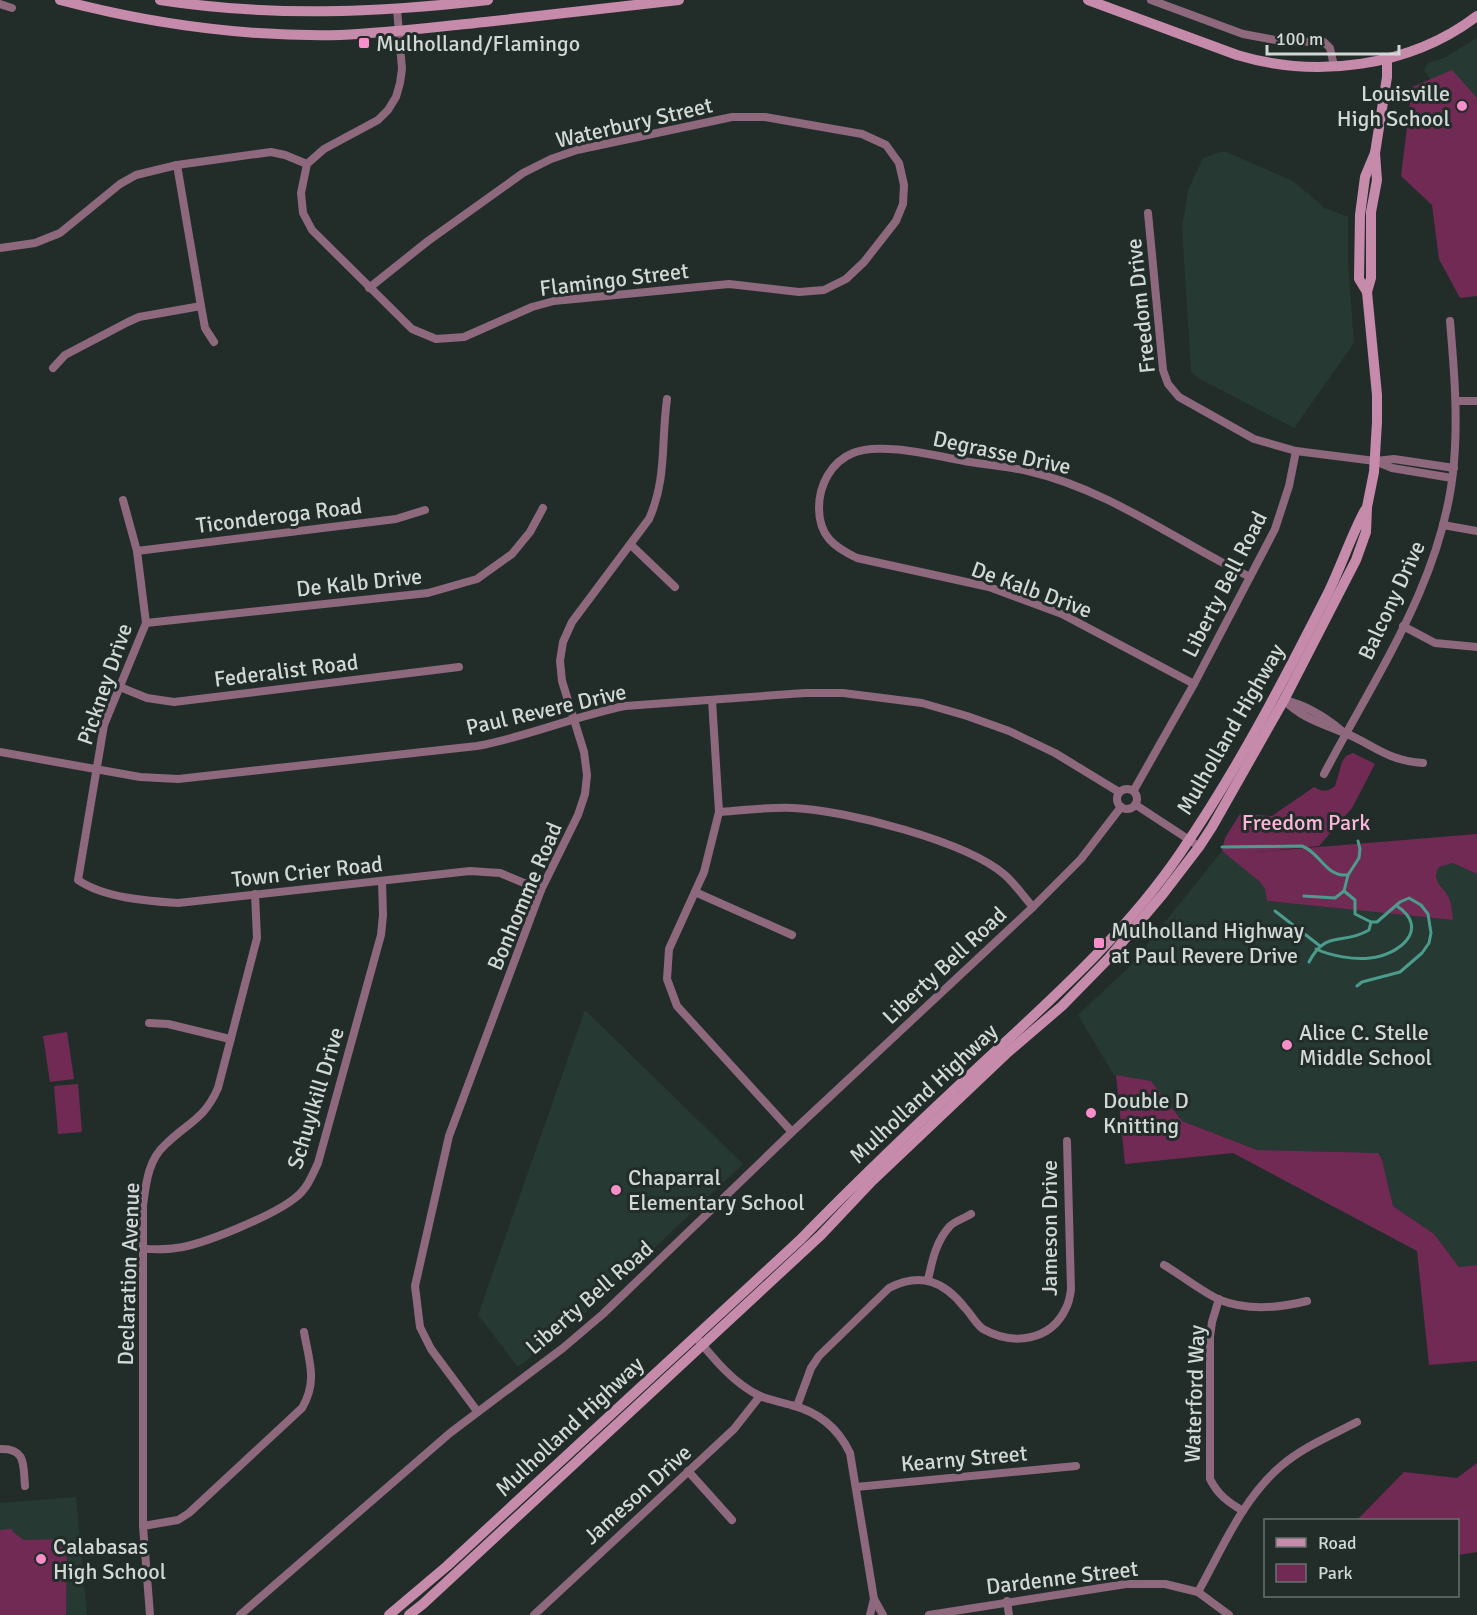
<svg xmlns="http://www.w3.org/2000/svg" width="1477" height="1615" font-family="Signika,sans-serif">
<rect width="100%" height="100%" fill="#222d2a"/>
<g fill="#263933">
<path d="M1477,38v106l-8,-2 -45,-72 4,-7 16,-5z"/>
<path d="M1224,151l69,30 32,27 23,9v46l6,80 -60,85 -96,-50 -7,-7 -9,-143 6,-38 15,-32z"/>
<path d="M1222,851l38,31 5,7 2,12 186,19 -5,-23 -13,-18v-5l4,-7 14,-4 24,11v391l-18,2 -25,-33 -41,-28 -11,-46 -5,-7 -120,-3 -75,-29 -31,-40 -37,-6 -36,-60 50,-47z"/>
<path d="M585,1010l158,154 -153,145 -72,58 -40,-52z"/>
<path d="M76,1497l11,118h-87v-112z"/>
</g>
<g fill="#712a54">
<path d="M1452,70l25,28v198l-17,2 -21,-39 -7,-54 -31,-29 11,-89z"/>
<path d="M1353,753l22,11 -23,44 -33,38 -73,7 231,-19v40l-24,-11 -14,4c-8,13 2,18 9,29 4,8 4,16 5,24l-186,-19 -2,-12 -5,-7 -38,-31 3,-13 15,-24 32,2 42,-29c8,5 14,5 21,-1l7,-24 4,-6z"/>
<path d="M67,1032l7,47 -24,3 -7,-46z"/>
<path d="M1116,1075l35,6 31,40 75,29 121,3 4,7 11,46 41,28 25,33 18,-2v96l-48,4 -12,-114 -184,-98 -108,11z"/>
<path d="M78,1084l4,48 -24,2 -4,-48z"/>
<path d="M1477,1463v89l-19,3v-35h-101l47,-48 53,6z"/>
<path d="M12,1529l1,3 11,8 43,-1 -1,76h-66v-85z"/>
</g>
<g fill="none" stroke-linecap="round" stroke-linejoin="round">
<g stroke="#4c9c8d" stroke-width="3">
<path d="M1222,847l80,-1c19,7 23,31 46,29"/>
<path d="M1344,891l11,9v14l16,8h6l23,-20 9,-4 12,7 7,9 3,19 -2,10 -7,10 -22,19 -38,10 -5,4"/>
<path d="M1304,896l31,2 9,-7 4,-16 11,-17 1,-9 -2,-8"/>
<path d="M1275,911l45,35"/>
<path d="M1316,949c15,7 38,11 54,9 29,-3 61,-29 27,-52"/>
<path d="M1309,962c17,-33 33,-16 60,-32l2,-8"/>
</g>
<g stroke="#8e687c" stroke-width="8">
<path d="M1151,0l92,34 38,7 43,1 6,6 4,18"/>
<path d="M0,4l12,4"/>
<path d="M177,165l24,141 4,22 9,14"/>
<path d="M1148,213l15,157 5,14 11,13 75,42 42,12 79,10 17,7 60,10"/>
<path d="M0,248l35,-5 25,-10 60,-49 16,-9 41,-10 94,-13 14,3 22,9"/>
<path d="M369,288l59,-47 95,-68 28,-14 26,-9 155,-33h33l97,17 24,11 13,18 5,22 -1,19 -7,17 -32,41 -18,17 -22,11 -25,2 -70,-8 -175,17 -22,6 -68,30 -28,2 -24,-10 -100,-99 -9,-17 -2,-20 6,-29 17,-15 54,-29 10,-10 8,-13 4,-14 2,-14 -5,-60"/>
<path d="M53,368l12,-13 63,-33 11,-5 62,-11"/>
<path d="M1457,401h20"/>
<path d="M1376,461l18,-2 60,9"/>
<path d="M123,500l14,51 9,72 -42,102 -26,155c26,18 69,21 100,23l292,-32 30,2 41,17"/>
<path d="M1443,525l34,6"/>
<path d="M631,545l44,42"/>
<path d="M137,551l259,-32 29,-9"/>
<path d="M146,623l282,-30 49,-14 35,-25 18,-22 13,-24"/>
<path d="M1403,626l32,17 42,4"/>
<path d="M1194,684l-132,-70 -73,-27 -132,-29c-23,-11 -38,-22 -38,-50 0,-23 12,-46 34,-55 27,-12 87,4 117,9 19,3 39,5 58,9 82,19 148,70 222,106"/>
<path d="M120,687l27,11 27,4 285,-35"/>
<path d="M712,700l7,112 -15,60 -35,77 -2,30 10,27 115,126"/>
<path d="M1284,700c17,18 39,24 61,33 31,13 41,27 78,30"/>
<path d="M1284,700c22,5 40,16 58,31"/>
<path d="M0,752l140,25 38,2 299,-33c50,-9 98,-30 148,-40l180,-13h38l79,10 45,13 42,15 46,22 64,39"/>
<path d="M1324,774c52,-99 121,-197 130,-312 4,-47 0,-94 -4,-141"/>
<circle cx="1127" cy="799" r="10"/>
<path d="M1134,790l60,-106 81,-155 14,-43 7,-35"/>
<path d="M1136,805l58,38"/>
<path d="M719,812c25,-2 49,-5 74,-4 52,2 173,33 212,67 10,9 19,22 28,32"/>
<path d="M695,892l97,43"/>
<path d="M149,1023l19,1 62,15"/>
<path d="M143,1249c11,0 22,1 33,-1 27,-3 98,-33 119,-50 12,-9 17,-22 23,-35l63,-228 2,-20 -1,-34"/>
<path d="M1164,1265c17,10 38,27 56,35 28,11 59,8 87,1"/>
<path d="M928,1280c4,-19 8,-39 22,-54 5,-5 15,-8 21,-12"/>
<path d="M1219,1299l-7,23 -2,15v142c8,16 18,23 33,32"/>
<path d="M695,1336c18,22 39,48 65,60 9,4 21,6 31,9 28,7 47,23 59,48l24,146 -4,16"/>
<path d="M797,1406l14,-38 8,-12 70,-68c32,-16 55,-7 76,20 6,6 11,16 18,21 30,17 68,12 83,-21 3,-5 4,-12 5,-18l-4,-149"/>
<path d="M477,1411l-46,-62 -11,-22 -5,-41 34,-150 92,-246 37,-75 7,-21 2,-19 -3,-23 -22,-71 -2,-20 3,-19 9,-20 77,-103c18,-40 12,-77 18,-120"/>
<path d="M0,1449c27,-1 23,17 25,37"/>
<path d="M688,1471l44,49"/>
<path d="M856,1487l220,-21"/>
<path d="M143,1526l35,-6 11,-7 113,-105c16,-27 7,-47 2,-76"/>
<path d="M1198,1592c24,-43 45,-94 83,-126 22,-19 51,-31 76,-44"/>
<path d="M874,1599l9,16"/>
<path d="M1007,1601l2,14"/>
<path d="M150,1615l-7,-89v-321c3,-21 5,-45 22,-60 23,-23 39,-25 53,-57l39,-150 -2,-44"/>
<path d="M240,1615l210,-182 113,-85 40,-34 189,-182 241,-225 48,-48 40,-52"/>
<path d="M534,1615l200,-186 26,-33"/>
<path d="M929,1615l197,-31h39l33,8 31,23"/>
</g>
<g stroke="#c68aaa" stroke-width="10">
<path d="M60,0c91,24 185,37 280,35 48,-2 96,-8 145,-13 65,-7 129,-15 194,-22"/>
<path d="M160,0c110,17 218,13 328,0"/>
<path d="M1088,0l149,55c80,24 173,12 240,-39"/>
<path d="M1367,292l4,-14v-66l6,-32 -2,-27 12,-76v-19"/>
<path d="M389,1615l58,-49 354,-327c64,-66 131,-129 199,-192 65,-60 131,-121 181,-195 57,-83 103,-172 148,-261 13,-27 22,-55 36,-81"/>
<path d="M409,1615l14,-11 398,-369 51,-54 134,-127 56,-48 46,-47 55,-65 36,-47 13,-20 72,-127 72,-140 10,-28 1,-25 7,-35 3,-50v-27l-10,-103 -8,-13 1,-64 5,-38 10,-24"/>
</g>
</g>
<g fill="#f98fca" stroke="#222d2a" stroke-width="2">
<rect x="358" y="37" width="12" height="12" rx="3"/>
<circle cx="1462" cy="106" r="6"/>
<rect x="1093" y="937" width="12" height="12" rx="3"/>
<circle cx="1287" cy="1045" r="6"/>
<circle cx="1091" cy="1113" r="6"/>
<circle cx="616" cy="1190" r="6"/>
<circle cx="41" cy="1559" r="6"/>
</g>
<g text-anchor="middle" stroke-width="6" stroke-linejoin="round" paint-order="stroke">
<g font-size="22" fill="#d1d8d6" stroke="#222d2a" text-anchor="start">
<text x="376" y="51">Mulholland/Flamingo</text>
<text x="1450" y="101" text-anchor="end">Louisville<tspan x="1450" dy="25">High School</tspan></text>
<text x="1111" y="938">Mulholland Highway<tspan x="1111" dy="25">at Paul Revere Drive</tspan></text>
<text x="1299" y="1040">Alice C. Stelle<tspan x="1299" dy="25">Middle School</tspan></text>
<text x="1103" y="1108">Double D<tspan x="1103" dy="25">Knitting</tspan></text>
<text x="628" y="1185">Chaparral<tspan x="628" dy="25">Elementary School</tspan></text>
<text x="53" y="1554">Calabasas<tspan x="53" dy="25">High School</tspan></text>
</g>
<g font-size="22" fill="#d1d8d6" stroke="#222d2a">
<text transform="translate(634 122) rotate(-13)" y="8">Waterbury Street</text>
<text transform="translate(614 279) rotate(-7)" y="8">Flamingo Street</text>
<text transform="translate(1140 306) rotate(-96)" y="8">Freedom Drive</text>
<text transform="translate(1002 452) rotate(12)" y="8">Degrasse Drive</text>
<text transform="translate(279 515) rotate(-7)" y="8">Ticonderoga Road</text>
<text transform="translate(359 582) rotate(-6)" y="8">De Kalb Drive</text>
<text transform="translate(1224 584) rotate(-63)" y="8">Liberty Bell Road</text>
<text transform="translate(1032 589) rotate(20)" y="8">De Kalb Drive</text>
<text transform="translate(1391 600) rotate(-65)" y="8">Balcony Drive</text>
<text transform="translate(286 670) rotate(-7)" y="8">Federalist Road</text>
<text transform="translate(104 684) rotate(-71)" y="8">Pickney Drive</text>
<text transform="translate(546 709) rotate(-13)" y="8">Paul Revere Drive</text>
<text transform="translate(1230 729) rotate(-60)" y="8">Mulholland Highway</text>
<text transform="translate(307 871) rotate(-6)" y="8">Town Crier Road</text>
<text transform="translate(524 896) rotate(-67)" y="8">Bonhomme Road</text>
<text transform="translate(944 965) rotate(-43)" y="8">Liberty Bell Road</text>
<text transform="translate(923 1093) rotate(-43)" y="8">Mulholland Highway</text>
<text transform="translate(315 1098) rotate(-73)" y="8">Schuylkill Drive</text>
<text transform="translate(1049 1228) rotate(-90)" y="8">Jameson Drive</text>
<text transform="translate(128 1274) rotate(-88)" y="8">Declaration Avenue</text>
<text transform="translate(589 1297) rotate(-41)" y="8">Liberty Bell Road</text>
<text transform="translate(1194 1394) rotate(-88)" y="8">Waterford Way</text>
<text transform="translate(569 1426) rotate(-43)" y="8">Mulholland Highway</text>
<text transform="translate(964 1458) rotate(-5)" y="8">Kearny Street</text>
<text transform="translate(637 1494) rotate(-42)" y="8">Jameson Drive</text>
<text transform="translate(1062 1577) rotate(-7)" y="8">Dardenne Street</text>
</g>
<g font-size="22" fill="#fbb6da" stroke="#222d2a">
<text x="1306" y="830">Freedom Park</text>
</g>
</g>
<rect x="1264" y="1519" width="195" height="78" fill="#222d2a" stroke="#68716f" stroke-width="1.5"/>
<rect x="1276" y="1538" width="30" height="9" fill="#c68aaa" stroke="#68716f" stroke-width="1.5"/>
<text x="1318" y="1549" font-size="18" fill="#d1d8d6">Road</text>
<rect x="1276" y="1564" width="30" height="18" fill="#712a54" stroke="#68716f" stroke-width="1.5"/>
<text x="1318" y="1579" font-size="18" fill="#d1d8d6">Park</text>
<path d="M1267 45v9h132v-9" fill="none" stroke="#d1d8d6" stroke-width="3"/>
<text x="1276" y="45" font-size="18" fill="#d1d8d6" stroke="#222d2a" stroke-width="4.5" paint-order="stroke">100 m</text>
</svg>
